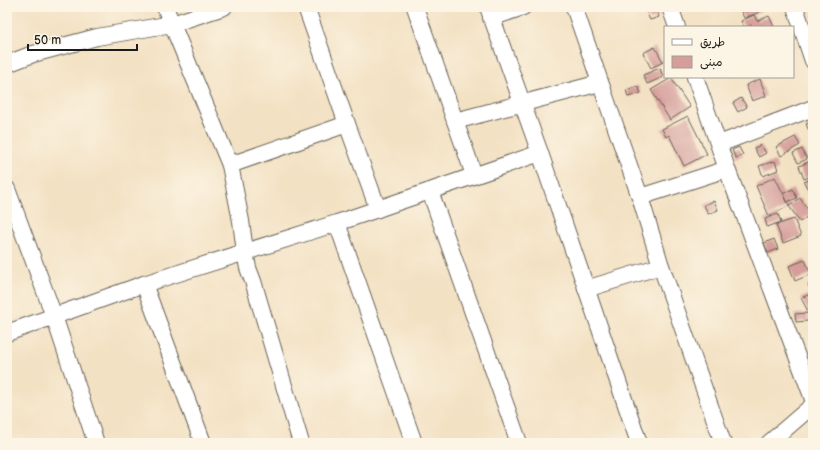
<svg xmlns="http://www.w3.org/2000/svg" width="820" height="450" font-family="'Balsamiq Sans','Playpen Sans Arabic',sans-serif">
<rect width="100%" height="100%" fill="#fcf5e5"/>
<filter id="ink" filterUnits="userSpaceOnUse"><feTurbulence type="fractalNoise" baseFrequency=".025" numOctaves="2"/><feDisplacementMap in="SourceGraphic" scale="8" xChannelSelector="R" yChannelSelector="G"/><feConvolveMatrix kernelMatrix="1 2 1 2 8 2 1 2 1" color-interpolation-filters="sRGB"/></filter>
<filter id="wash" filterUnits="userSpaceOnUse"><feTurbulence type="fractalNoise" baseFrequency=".012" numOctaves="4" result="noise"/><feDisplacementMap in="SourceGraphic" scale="16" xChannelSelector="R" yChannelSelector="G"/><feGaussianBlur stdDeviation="0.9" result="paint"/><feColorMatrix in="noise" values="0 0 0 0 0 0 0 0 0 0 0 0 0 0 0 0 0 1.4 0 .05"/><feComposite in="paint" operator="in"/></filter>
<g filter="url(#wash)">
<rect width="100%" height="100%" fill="#f3e1c3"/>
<g id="blocks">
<g fill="#d59e9a">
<path d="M650,7h5l4,10 -9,3 -5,-11z"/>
<path d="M727,7h31l2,5 -16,6 -5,-11 -10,4z"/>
<path d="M754,15l3,6 12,-5 5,11h-22l-1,-2 -3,2h-4l-3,-6z"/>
<path d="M655,47l8,15 -12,6 -8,-15z"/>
<path d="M660,68l3,9 -16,7 -4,-9z"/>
<path d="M671,78l19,29 -20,13 -19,-30z"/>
<path d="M760,79l6,17 -14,5 -6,-16z"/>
<path d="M638,86l3,7 -13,4 -2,-7z"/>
<path d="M741,98l6,9 -9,5 -5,-9z"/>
<path d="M688,116l19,38 -23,12 -15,-31 -3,2 -4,-8z"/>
<path d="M813,121v9l-4,1 -3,-7z"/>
<path d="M795,137l5,8 -19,11 -5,-9z"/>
<path d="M761,145l5,8 -7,4 -5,-9z"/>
<path d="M739,147l4,8 -7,3 -4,-8z"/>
<path d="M802,149l5,10 -9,4 -5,-10z"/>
<path d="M813,160v16l-9,3 -5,-13z"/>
<path d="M775,161l3,9 -15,6 -4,-10z"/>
<path d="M775,177l14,28 11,-7 11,16 -11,8 -11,-16 -20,10 -13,-30z"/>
<path d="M813,178v12l-4,2 -5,-10z"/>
<path d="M793,189l4,9 -10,4 -3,-9z"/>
<path d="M714,201l4,9 -10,4 -4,-9z"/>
<path d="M778,214l3,8 -14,5 -2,-8z"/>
<path d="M794,219l7,17 -18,7 -7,-18z"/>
<path d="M774,239l4,10 -10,4 -4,-10z"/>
<path d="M805,260l6,14 -16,7 -6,-15z"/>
<path d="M813,283v36h-1l-11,-21 11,-5 -4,-8z"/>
<path d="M808,313v8l-12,1 -1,-8z"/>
</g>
</g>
</g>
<g filter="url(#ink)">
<use href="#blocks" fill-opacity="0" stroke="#676156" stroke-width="1"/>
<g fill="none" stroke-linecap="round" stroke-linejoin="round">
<g stroke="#676156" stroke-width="18">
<g id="minor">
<path d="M165,7l65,158 11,56 4,31 3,16 5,13 48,162"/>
<path d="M306,7l41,117 31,85"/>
<path d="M415,7l59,168"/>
<path d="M488,7l52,146 99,290"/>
<path d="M574,7l66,190 21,69 62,177"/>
<path d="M670,7l7,20"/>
<path d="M795,7l18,54"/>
<path d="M491,18l32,-11"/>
<path d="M7,64l26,-10 64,-17 75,-13 52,-17"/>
<path d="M695,77l32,92 86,230"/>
<path d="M455,121l145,-38"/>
<path d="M719,144l94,-36"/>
<path d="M230,165l117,-41"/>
<path d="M7,189l47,127 42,127"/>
<path d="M430,191l89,252"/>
<path d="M640,197l87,-28"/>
<path d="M337,223l77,220"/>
<path d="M144,284l59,159"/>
<path d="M586,289l75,-23"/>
<path d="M7,333l137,-49 193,-61 203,-70"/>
<path d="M769,443l44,-38"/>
</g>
</g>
<use href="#minor" stroke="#fff" stroke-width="16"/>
</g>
</g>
<rect width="820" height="450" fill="none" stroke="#fcf5e5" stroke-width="24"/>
<rect x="664" y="26" width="130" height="52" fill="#fcf5e5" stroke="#a29e95"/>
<rect x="672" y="39" width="20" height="6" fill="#ffffff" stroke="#a29e95"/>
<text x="700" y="46" font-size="12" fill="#1c1c1c">طريق</text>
<rect x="672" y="56" width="20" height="12" fill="#d59e9a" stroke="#a29e95"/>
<text x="700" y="66" font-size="12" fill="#1c1c1c">مبنى</text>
<path d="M28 44v6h109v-6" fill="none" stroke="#1c1c1c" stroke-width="2"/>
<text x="34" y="44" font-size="12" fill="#1c1c1c" stroke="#fcf5e5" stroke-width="3" paint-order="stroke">50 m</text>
</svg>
